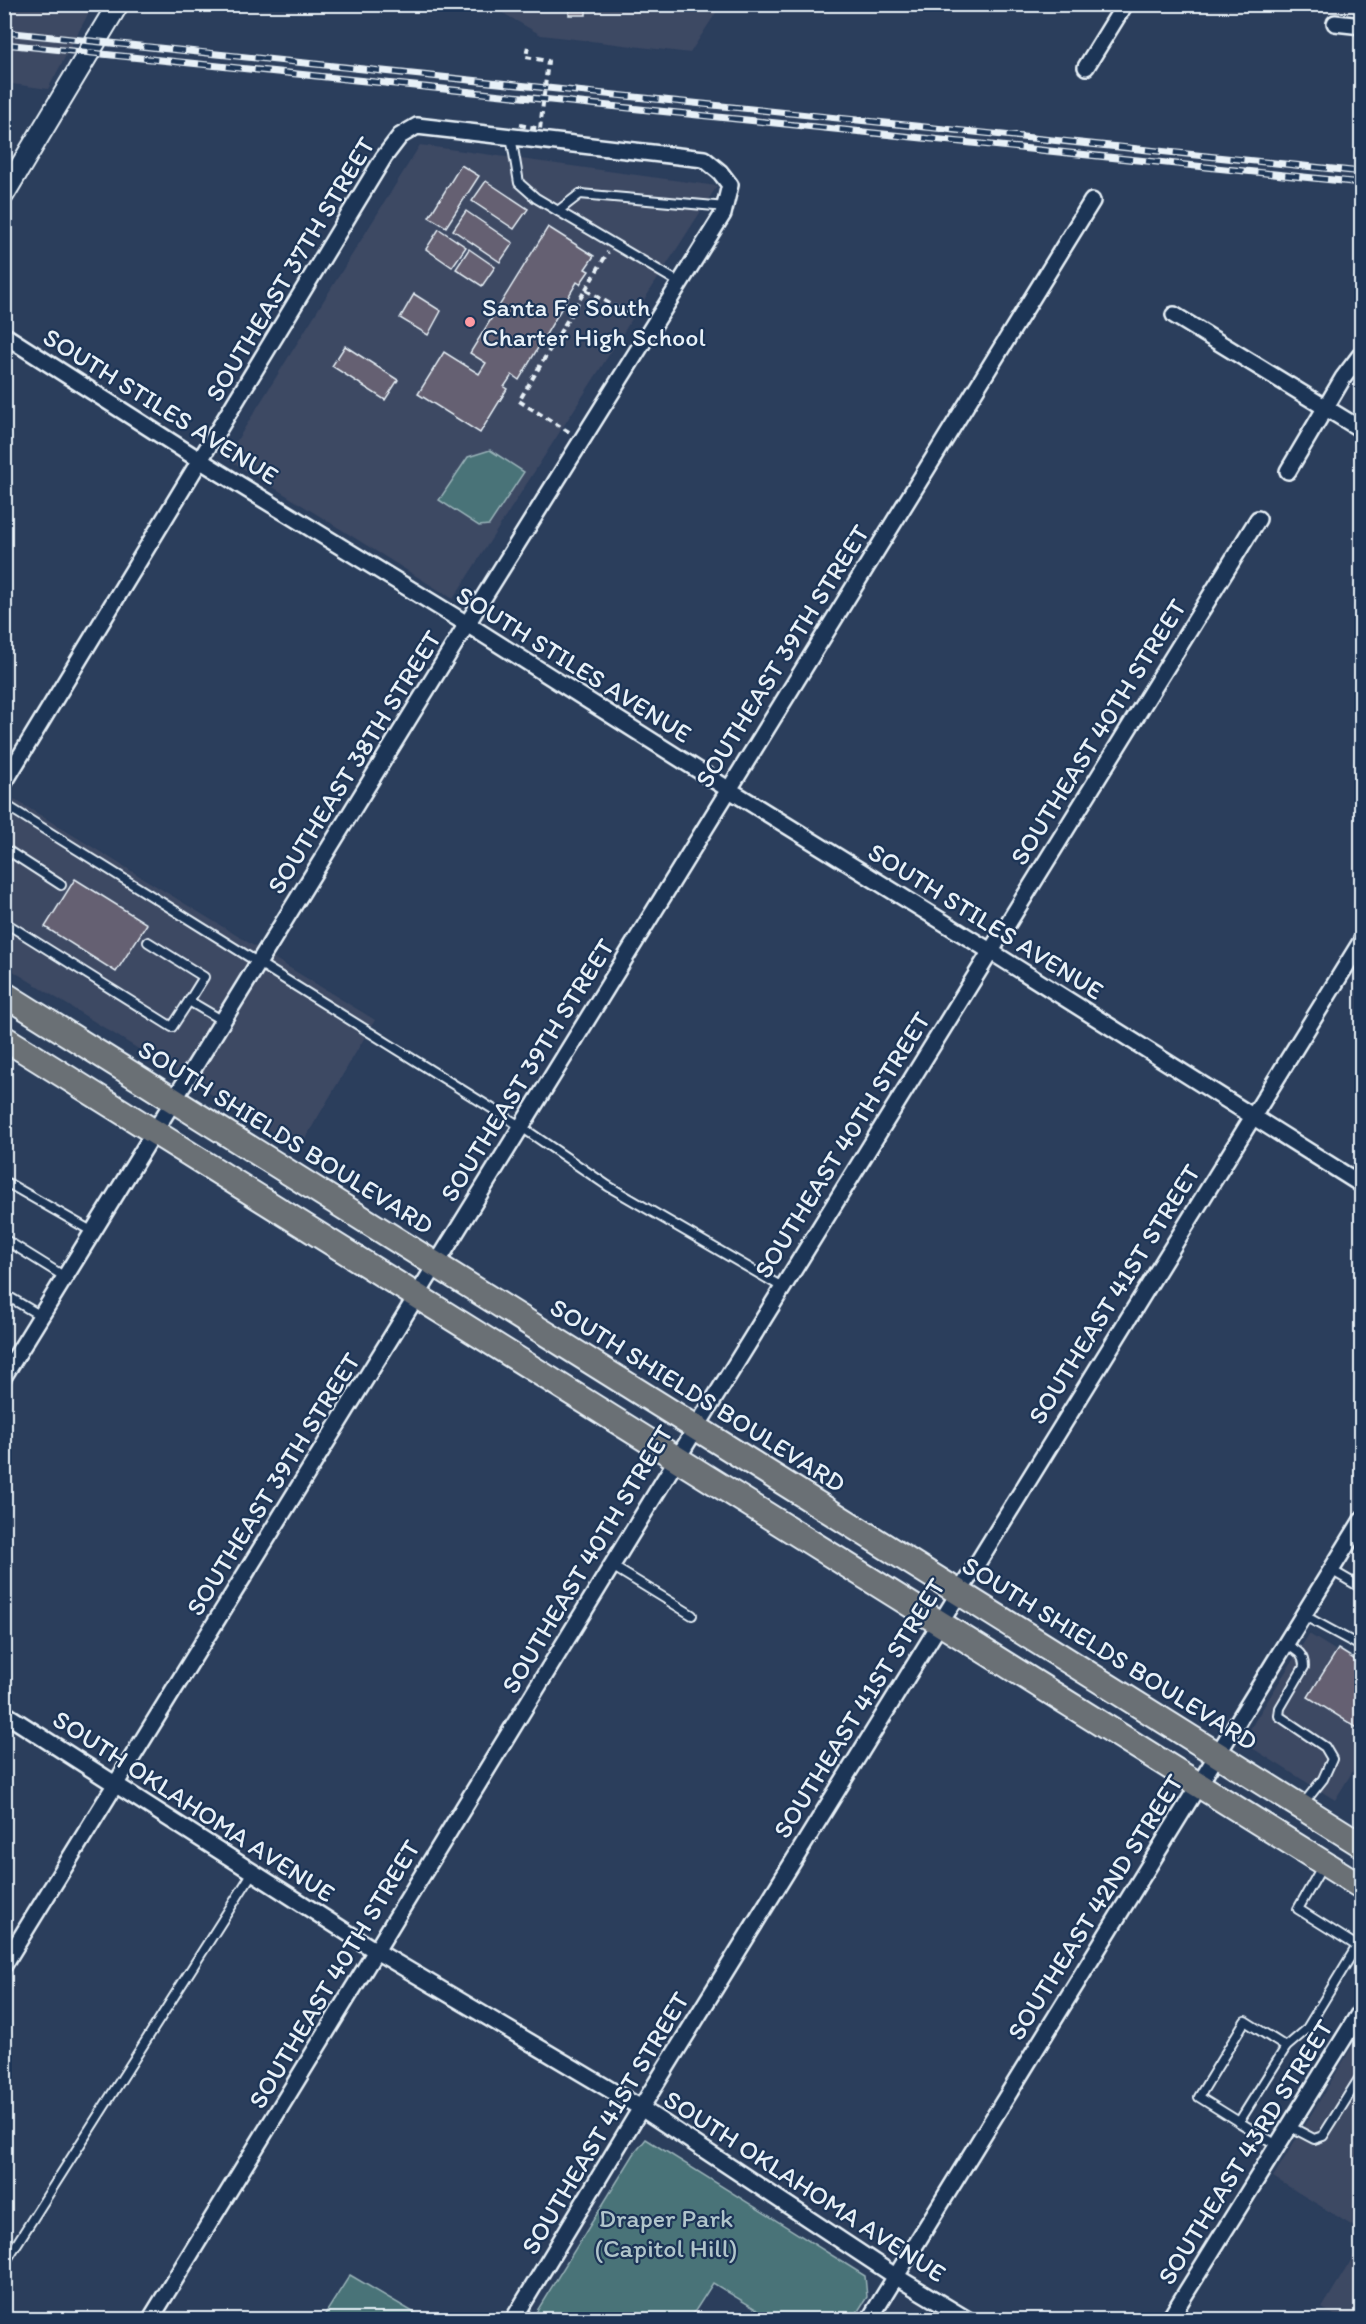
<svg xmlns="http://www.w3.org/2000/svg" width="1366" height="2324" font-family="Itim,sans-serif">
<rect width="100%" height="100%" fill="#2b3e5c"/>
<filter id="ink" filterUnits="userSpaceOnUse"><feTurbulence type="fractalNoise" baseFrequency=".0167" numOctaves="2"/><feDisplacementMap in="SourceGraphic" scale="12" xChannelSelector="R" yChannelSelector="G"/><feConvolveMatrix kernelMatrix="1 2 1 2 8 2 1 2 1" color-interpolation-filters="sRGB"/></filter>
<g filter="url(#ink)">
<g fill="#3c4863">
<path d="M5,4l88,1 -45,84 -43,-6z"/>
<path d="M489,5h232l-31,48 -149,-18z"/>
<path d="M420,145l297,41 -264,413 -227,-141z"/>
<path d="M4,793l371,227 -76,129 -294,-183z"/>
<path d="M1309,1634l52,32v92l-26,42 -83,-52 -2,-19z"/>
<path d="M1361,2032v199l-88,-54z"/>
<path d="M1361,2244v75h-20l-19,-11z"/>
</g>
<g fill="#4a7378" stroke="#99b2b8" stroke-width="1.5">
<path d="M490,450l34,22 -35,53 -10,1 -40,-26 29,-43z"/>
<path d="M646,2139l219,137 2,21 -14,22h-81l-59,-36 -23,36h-158l102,-165z"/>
<path d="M350,2275l75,44h-103z"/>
</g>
<g fill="#656172" stroke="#e8f1f8" stroke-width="1.5">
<path d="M569,7l17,1v7h-17z"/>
<path d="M461,165l18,11 -33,51 -17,-10z"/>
<path d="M486,181l42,28 -14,20 -42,-28z"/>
<path d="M466,211l47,32 -13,19 -47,-32z"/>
<path d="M548,227l46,29 -9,13 4,2 -9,13 -3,-2 -58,98 -7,-5 -8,12 3,2 -27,44 -62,-39 26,-42 35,22 7,-11 -16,-10z"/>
<path d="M439,229l27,18 -14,20 -26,-18z"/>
<path d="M469,249l26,18 -13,19 -26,-17z"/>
<path d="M414,294l27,17 -13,24 -28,-17z"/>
<path d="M345,346l53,34 -13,20 -53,-34z"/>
<path d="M75,879l72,45 -31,48 -71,-45z"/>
<path d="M1338,1649l24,15v67l-54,-34z"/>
</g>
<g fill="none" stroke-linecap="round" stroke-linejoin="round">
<g stroke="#e8f1f8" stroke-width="12">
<g id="service">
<path d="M511,136l8,47 17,15 144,85"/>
<path d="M558,211l22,-17 146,13"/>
<path d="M4,804l516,322 88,60 174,101"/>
<path d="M4,862l6,-10 51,33"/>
<path d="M4,922l168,105 17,-26 34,20"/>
<path d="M148,942l56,35 -15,24"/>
<path d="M4,1181l89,51"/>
<path d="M4,1239l61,38"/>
<path d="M4,1294l37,22"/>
<path d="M612,1566l80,49"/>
<path d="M1331,1570l31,18"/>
<path d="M1303,1615l59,32"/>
<path d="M1285,1644c11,6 19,9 19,23l-24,41 -1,8 46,31 7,12 -9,20 -19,24"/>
<path d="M1239,2122l-40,-25 46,-76 41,26"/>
<path d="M1289,2126l25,13 9,-3 39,-62"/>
<path d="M1277,2145l-38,-23 47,-75 20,-17 51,-84 -59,-37 25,-44"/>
<path d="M4,2264l249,-392"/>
</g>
</g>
<g stroke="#e8f1f8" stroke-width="20">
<g id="minor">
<path d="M1335,23l27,3"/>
<path d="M1086,67l39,-63"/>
<path d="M1174,315l188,115"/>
<path d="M4,335l197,126 266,163 261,165 262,162 372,234"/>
<path d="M1288,471l55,-93 19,-25"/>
<path d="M4,783l380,-626 16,-21 17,-10 287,33 16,13 10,13 -7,29 -256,410 -463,752"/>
<path d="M4,1713l372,238 265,157 254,168 73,44"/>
<path d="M4,1965l1088,-1764"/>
<path d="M150,2320l546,-892 562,-909"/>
<path d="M513,2320l128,-212 721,-1168"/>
<path d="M869,2320l493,-800"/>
<path d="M1169,2320l193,-311"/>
</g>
</g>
<g stroke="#e8f1f8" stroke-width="24">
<path id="tertiary" d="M4,194l114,-190"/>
</g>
<g stroke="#e8f1f8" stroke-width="28">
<g id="primary">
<path d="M4,994l1358,851"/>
<path d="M4,1038l1358,849"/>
</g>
</g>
<g stroke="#e8f1f8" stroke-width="4" stroke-dasharray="6 4.5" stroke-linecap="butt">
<path d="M586,290l43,25"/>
<path d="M569,432l-50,-31 89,-149"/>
</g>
<use href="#service" stroke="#1d3557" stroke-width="8"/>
<use href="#minor" stroke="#1d3557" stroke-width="15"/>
<use href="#tertiary" stroke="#1d3557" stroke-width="20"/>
<use href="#primary" stroke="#6b6f75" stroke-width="24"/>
<g stroke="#e8f1f8" stroke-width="7">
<g id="rail">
<path d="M4,32l1358,140"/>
<path d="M4,44l1358,139"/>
</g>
</g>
<use href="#rail" stroke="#1d3557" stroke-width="4.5" stroke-dasharray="14" stroke-linecap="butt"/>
<path stroke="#e8f1f8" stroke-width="4" stroke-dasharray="6 4.5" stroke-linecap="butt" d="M520,125l20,4 8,-68 -22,-4 2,-11"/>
</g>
</g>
<circle fill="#ff9aa2" stroke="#1d3557" stroke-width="2" cx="470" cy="322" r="6"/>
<g text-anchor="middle" stroke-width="4.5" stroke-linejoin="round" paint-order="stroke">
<g font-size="26" fill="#e8f1f8" stroke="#1d3557">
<text transform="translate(290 269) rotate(-59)" y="9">SOUTHEAST 37TH STREET</text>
<text transform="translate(161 406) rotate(32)" y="9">SOUTH STILES AVENUE</text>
<text transform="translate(782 656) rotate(-58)" y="9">SOUTHEAST 39TH STREET</text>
<text transform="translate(574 664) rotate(32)" y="9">SOUTH STILES AVENUE</text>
<text transform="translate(1098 732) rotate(-58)" y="9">SOUTHEAST 40TH STREET</text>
<text transform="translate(354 762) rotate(-58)" y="9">SOUTHEAST 38TH STREET</text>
<text transform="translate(986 921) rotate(32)" y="9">SOUTH STILES AVENUE</text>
<text transform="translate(527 1070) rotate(-58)" y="9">SOUTHEAST 39TH STREET</text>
<text transform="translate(286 1137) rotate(32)" y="9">SOUTH SHIELDS BOULEVARD</text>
<text transform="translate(842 1145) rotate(-58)" y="9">SOUTHEAST 40TH STREET</text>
<text transform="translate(1114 1294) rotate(-58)" y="9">SOUTHEAST 41ST STREET</text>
<text transform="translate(698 1395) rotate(32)" y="9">SOUTH SHIELDS BOULEVARD</text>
<text transform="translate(273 1484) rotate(-58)" y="9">SOUTHEAST 39TH STREET</text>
<text transform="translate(587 1559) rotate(-59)" y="9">SOUTHEAST 40TH STREET</text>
<text transform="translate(1110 1653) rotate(32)" y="9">SOUTH SHIELDS BOULEVARD</text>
<text transform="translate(859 1708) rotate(-58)" y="9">SOUTHEAST 41ST STREET</text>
<text transform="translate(194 1806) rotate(33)" y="9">SOUTH OKLAHOMA AVENUE</text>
<text transform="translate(1095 1907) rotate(-58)" y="9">SOUTHEAST 42ND STREET</text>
<text transform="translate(334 1974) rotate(-59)" y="9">SOUTHEAST 40TH STREET</text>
<text transform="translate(605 2123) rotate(-59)" y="9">SOUTHEAST 41ST STREET</text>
<text transform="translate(1245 2152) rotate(-58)" y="9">SOUTHEAST 43RD STREET</text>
<text transform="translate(805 2186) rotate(33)" y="9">SOUTH OKLAHOMA AVENUE</text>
</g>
<g font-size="26" fill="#e8f1f8" stroke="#1d3557" text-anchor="start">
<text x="482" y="316">Santa Fe South<tspan x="482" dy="30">Charter High School</tspan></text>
</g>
<g font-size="26" fill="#b1c5cb" stroke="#1d3557">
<text x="666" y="2227">Draper Park<tspan x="666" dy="30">(Capitol Hill)</tspan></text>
</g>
</g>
<rect width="1366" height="2324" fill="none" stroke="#1d3557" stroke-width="24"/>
<rect x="12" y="12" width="1342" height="2300" fill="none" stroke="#e8f1f8" stroke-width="2" filter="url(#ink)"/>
</svg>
